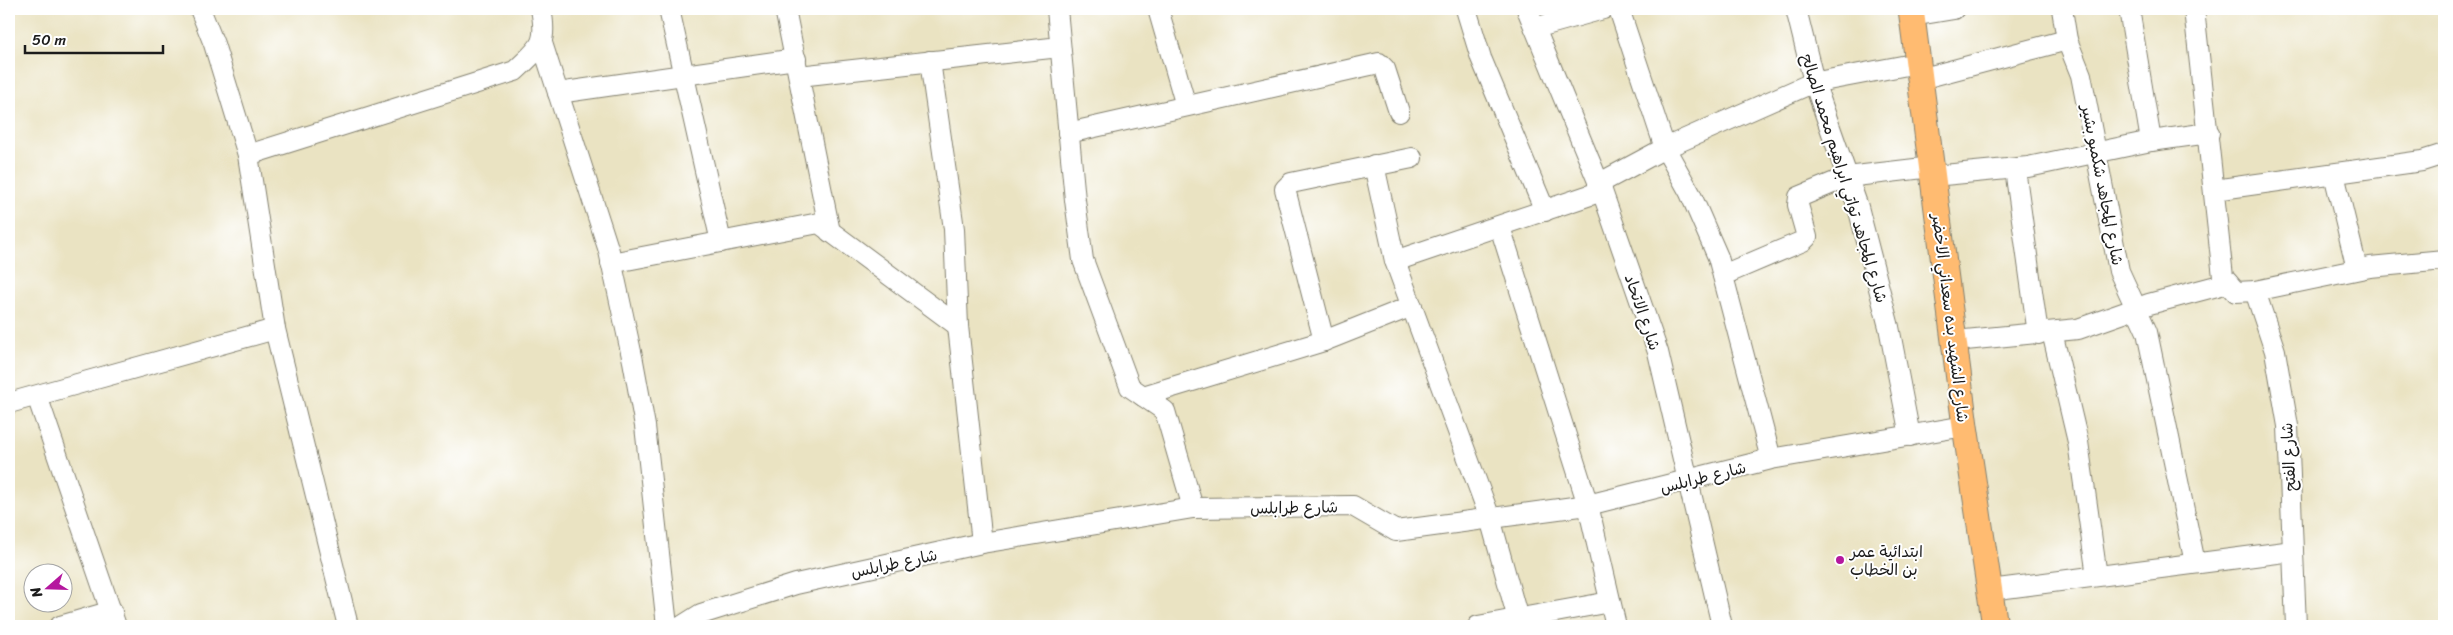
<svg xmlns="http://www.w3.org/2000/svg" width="2453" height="635" font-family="Sriracha,'Playpen Sans Arabic',sans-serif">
<rect width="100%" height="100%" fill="#fff"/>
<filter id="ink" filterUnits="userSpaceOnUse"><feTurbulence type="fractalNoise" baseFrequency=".02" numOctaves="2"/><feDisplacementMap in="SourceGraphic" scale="10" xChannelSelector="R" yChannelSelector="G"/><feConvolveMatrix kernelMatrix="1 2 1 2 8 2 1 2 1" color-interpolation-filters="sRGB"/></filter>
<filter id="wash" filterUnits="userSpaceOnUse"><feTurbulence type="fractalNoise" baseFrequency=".0096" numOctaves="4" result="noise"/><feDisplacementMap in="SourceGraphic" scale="20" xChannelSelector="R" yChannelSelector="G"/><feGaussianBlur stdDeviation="1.12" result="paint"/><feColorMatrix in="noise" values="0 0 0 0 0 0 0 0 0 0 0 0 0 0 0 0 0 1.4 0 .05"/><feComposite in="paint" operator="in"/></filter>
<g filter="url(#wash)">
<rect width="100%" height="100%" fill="#eae3c2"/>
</g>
<g filter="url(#ink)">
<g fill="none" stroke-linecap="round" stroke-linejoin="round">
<g stroke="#83806f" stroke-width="22">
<g id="minor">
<path d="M200,9l14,35 34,111 27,174 73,297"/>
<path d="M669,9l52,233"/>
<path d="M785,9l45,223"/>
<path d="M1057,9l18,191 8,60 47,127 35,24 28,97"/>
<path d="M1158,9l28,97"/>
<path d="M1466,9l15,49 64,153"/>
<path d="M1527,9l75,182 56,161 64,274"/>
<path d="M1619,9l46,139 25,45 28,64 53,202"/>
<path d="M1796,9l18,73 44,125 31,120 21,109"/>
<path d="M2062,9l5,31 14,35 38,196 28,61 48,231"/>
<path d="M2129,9l22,132"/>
<path d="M2194,9l29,268 13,15 19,-1 115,-24 74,-7"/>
<path d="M1912,16l42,-7"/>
<path d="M1535,28l68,-19"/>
<path d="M542,43l67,208 24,110 12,65 22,200"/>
<path d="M930,61l24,168 4,97 24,217"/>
<path d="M799,76l261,-29"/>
<path d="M1920,79l147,-39"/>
<path d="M558,93l238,-34"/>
<path d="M1068,133l311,-70 6,6 14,43"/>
<path d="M248,155l267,-84c25,-24 33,-26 26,-62"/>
<path d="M1374,165l21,96 95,257 28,101"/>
<path d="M2015,169l23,165"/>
<path d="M2334,174l23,95"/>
<path d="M1933,176l95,-9 123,-26 58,-8"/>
<path d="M1598,184l67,-36 147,-65 106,-20"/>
<path d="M2214,190l208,-29 22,-7"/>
<path d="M1500,227l88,278 28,121"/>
<path d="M1395,261l207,-70"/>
<path d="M611,263l208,-40 139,103"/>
<path d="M1723,275l80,-34 4,-4 -9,-32 1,-8 48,-20 85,-10"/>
<path d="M2255,291l20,60 13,75 8,200"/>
<path d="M2052,332l26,110 19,134"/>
<path d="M1324,341l-39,-152 6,-6 121,-25"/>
<path d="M1955,341l123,-12 71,-25 79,-21"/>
<path d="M37,396l79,230"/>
<path d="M1143,396l181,-55 88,-35"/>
<path d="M9,403l266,-74"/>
<path d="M1990,590l303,-39"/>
<path d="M60,626l52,-15"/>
<path d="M682,626l19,-12 95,-30 186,-41 211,-35 160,-2 43,25 192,-26 183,-46 194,-33"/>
<path d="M1478,626l132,-24"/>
</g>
</g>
<g stroke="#83806f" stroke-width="27">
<path id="major" d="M1911,9l54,417 30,200"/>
</g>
<use href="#minor" stroke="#fff" stroke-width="20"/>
<use href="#major" stroke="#ffbb71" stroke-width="25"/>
</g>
</g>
<circle fill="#b5179e" stroke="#fff" stroke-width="2" cx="1840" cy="560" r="5"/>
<g text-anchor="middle" stroke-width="4" stroke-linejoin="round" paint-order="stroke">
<g font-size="16" fill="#1c1c1c" stroke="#fff">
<text transform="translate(1845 178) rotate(73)" y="6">شارع المجاهد تواتي ابراهيم محمد الصالح</text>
<text transform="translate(2103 185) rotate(79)" y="6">شارع المجاهد شكمبو بشير</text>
<text transform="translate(1643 312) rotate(71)" y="6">شارع الاتحاد</text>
<text transform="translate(1951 318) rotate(83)" y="6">شارع الشهيد بده سعداني الاخضر</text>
<text transform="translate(2288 457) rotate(-93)" y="6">شارع الفتح</text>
<text transform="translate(1703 477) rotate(-14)" y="6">شارع طرابلس</text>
<text transform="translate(1294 507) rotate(-1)" y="6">شارع طرابلس</text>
<text transform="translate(894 563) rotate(-12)" y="6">شارع طرابلس</text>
</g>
<g font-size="16" fill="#1c1c1c" stroke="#fff" text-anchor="start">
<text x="1850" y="557">ابتدائية عمر<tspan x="1850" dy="18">بن الخطاب</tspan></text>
</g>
</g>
<rect width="2453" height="635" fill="none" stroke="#fff" stroke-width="30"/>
<g transform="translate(48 588) rotate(250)"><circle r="24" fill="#ffffff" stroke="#a4a4a4"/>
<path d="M0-4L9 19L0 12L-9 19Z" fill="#b5179e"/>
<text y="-8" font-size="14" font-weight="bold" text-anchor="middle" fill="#1c1c1c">N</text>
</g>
<path d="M25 45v8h138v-8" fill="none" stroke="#1c1c1c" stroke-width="2.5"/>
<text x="32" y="45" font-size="15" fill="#1c1c1c" stroke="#ffffff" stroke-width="4" paint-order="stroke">50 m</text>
</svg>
